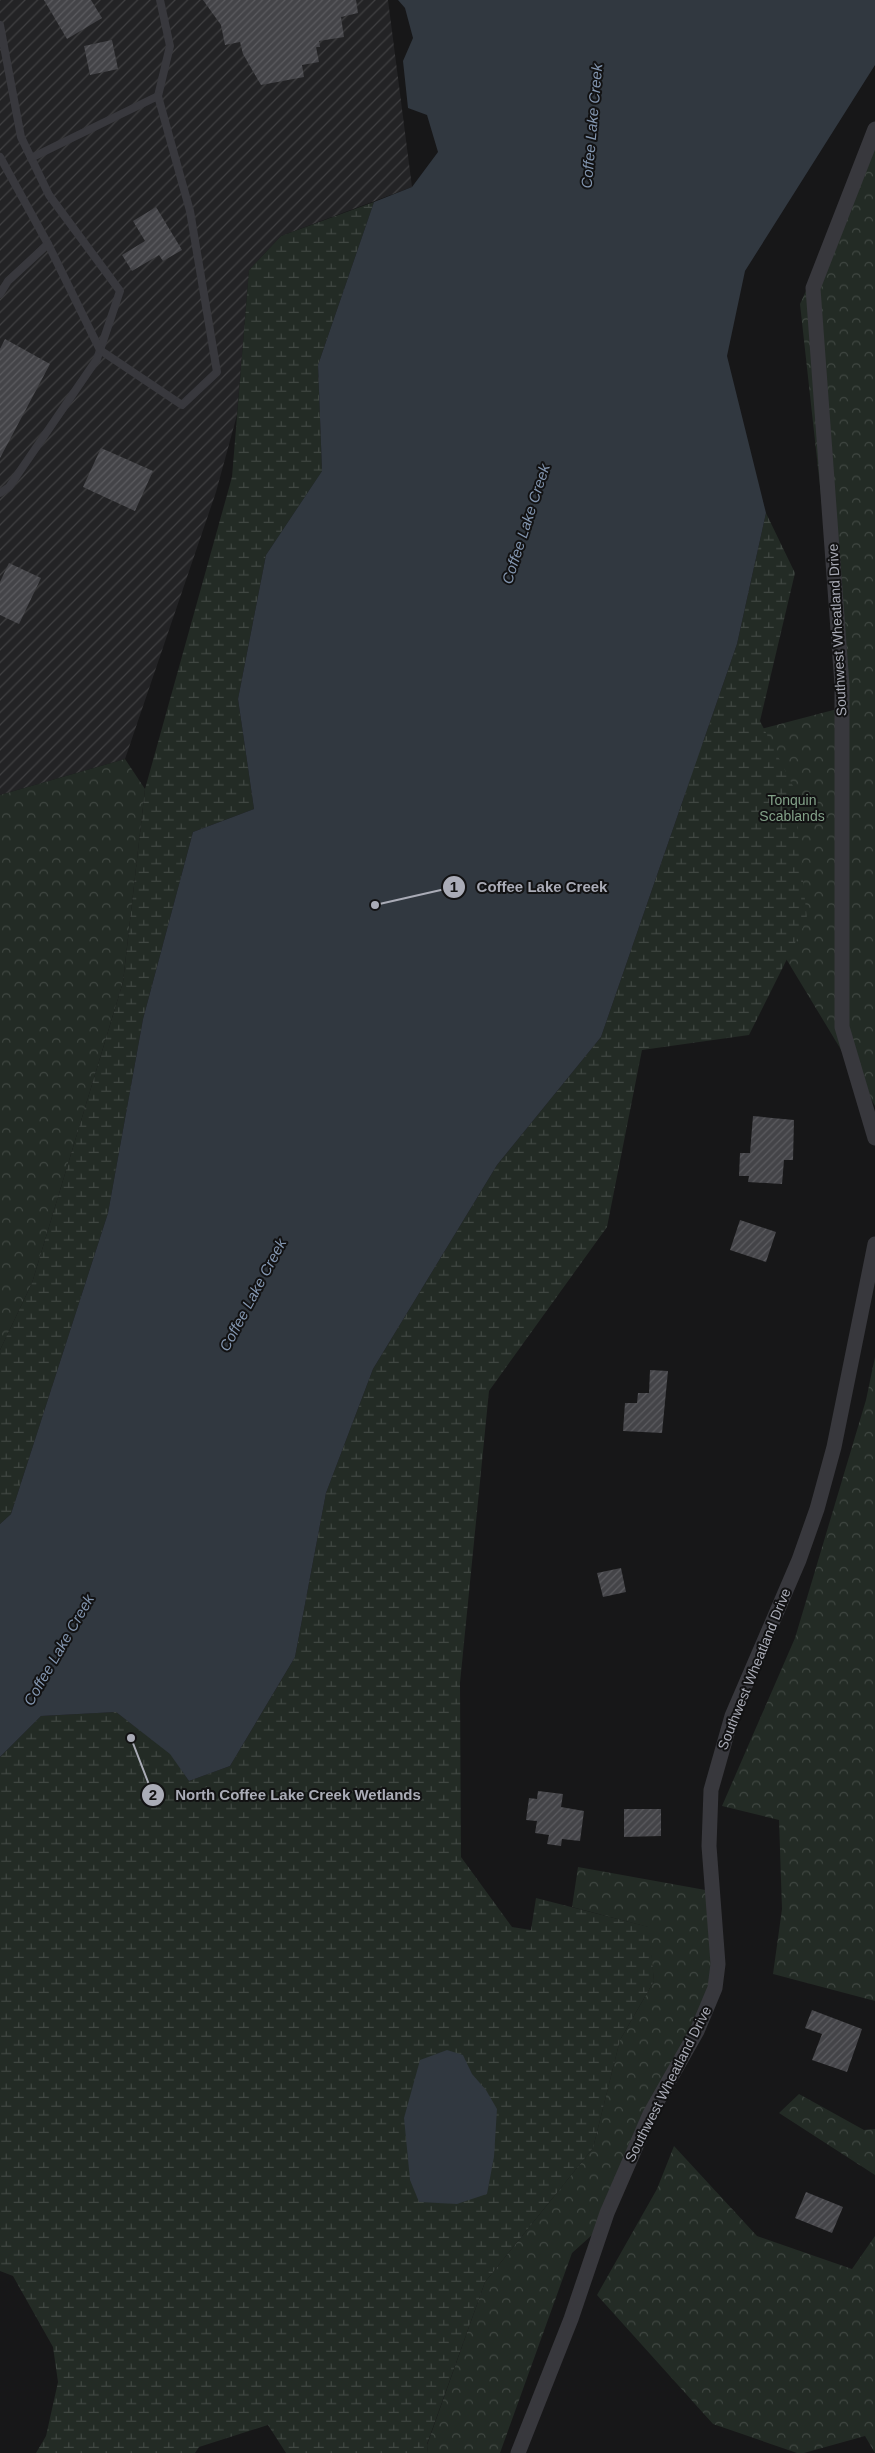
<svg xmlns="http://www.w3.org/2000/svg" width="875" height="2453" font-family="Helvetica,sans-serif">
<defs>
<pattern id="industrial-furrows" width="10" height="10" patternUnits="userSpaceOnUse" patternTransform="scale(1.25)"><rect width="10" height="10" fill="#232325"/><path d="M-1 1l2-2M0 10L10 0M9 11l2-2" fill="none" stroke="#404042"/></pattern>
<pattern id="forest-crowns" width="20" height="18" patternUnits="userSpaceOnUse" patternTransform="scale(1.25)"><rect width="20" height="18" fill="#232b25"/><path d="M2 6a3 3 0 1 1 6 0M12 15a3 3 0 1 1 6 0" fill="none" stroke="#404742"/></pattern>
<pattern id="wetland-marsh" width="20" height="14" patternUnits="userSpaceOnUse" patternTransform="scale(1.25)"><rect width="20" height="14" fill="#232b25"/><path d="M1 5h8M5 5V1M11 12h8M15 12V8" fill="none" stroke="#404742"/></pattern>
<pattern id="building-hatch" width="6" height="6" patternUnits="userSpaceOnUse" patternTransform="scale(1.25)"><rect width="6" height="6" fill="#444448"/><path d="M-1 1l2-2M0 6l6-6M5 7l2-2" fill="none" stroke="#5c5c60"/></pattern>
</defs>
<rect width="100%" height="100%" fill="#171718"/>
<path fill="url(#industrial-furrows)" d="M0,0h388l24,187 -131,49 -32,34 -12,145 -21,77 -91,267 -125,36z"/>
<g fill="url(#forest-crowns)">
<path d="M875,139v967l-212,-351 178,-47v-30l-41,-374z"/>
<path d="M125,759l20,30 -22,193 -91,301 -32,67v-555z"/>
<path d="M875,1357v644l-102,-27 9,-65 -3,-89 -57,-14 73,-168 71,-238z"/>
<path d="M578,1867l133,24 7,73 -21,67 -96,196 -29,26 -72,200h-72l-1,-8 58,-163 108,-134 27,-108 34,-59 -6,-54 -76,-20z"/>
<path d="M799,2094l65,36 11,-1v46l-96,-62z"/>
<path d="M674,2146l83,90 95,33 23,-33v217l-10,-17 -61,17h-7l-84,-29 -116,-129 60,-106z"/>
</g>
<g fill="url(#wetland-marsh)">
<path d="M374,202l-56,163 4,106 -56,84 -28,144 16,110 -61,23 -50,187 -35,194 -97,301 -11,10v-174l32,-67 91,-301 22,-193 87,-312 17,-207 32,-34z"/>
<path d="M766,513l29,60 -35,148 33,65 14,133 -58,116 -107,15 -35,177 -118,164 -29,292 1,174 51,70 19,3 5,-32 113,29 5,54 -34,59 -27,108 -108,134 -58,162 1,9h-142l-18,-28 -69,22 -4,6h-159l10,-17 12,-54 -5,-35 -40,-71 -13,-5v-514l41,-41 75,-4 55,42 18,27 41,-15 65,-109 31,-164 47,-124 124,-204 104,-128 136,-393z"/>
</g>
<g fill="#313840">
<path d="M398,0h477v65l-130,206 -18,85 39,157 -29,131 -136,393 -104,128 -124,204 -47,124 -31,164 -65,109 -41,15 -19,-27 -54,-42 -75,4 -41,41v-233l11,-10 97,-301 35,-194 50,-187 61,-23 -16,-110 28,-144 56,-84 -4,-106 56,-163 38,-15 26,-35 -11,-37 -19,-7 -5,-47 10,-23 -8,-30z"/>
<path d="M447,2050l16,5 9,19 14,16 11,19 -3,48 -7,37 -30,10 -38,-2 -9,-22 -6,-62 16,-58z"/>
</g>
<g fill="url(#building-hatch)">
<path d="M44,0h47l11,18 -35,21z"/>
<path d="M203,0h153l2,13 -17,4 3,20 -25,4 1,6h-4l3,15 -17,3 2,12 -43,8 -18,-31 -3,-12 -15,3 -4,-20z"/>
<path d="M112,40l6,29 -28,6 -6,-29z"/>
<path d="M156,207l26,43 -19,11 -4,-6 -27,16 -10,-16 23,-14 -12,-20z"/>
<path d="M5,339l45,25 -50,94v-109z"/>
<path d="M101,448l52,23 -18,40 -52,-24z"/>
<path d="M9,563l32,15 -22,46 -19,-9v-33z"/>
<path d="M753,1116l41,4 -1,40h-9l-2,24 -34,-2 1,-6h-10l1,-23h10z"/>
<path d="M740,1220l36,12 -10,30 -36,-12z"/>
<path d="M650,1370l18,1 -6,62 -39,-2 2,-28h12l1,-10h11z"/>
<path d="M621,1568l5,24 -23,5 -6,-24z"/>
<path d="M538,1791l25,3 -2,13 23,4 -4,30 -18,-2 -1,7 -14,-2 2,-9 -14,-2 2,-12 -11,-1 3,-22 8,1z"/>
<path d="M624,1809h37v27l-37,1z"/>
<path d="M812,2010l50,19 -15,43 -35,-12 10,-26 -17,-6z"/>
<path d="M806,2192l37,15 -11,26 -37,-15z"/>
</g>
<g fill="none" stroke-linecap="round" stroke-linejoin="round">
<g stroke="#38383d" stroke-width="8">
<path d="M0,25l21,112 28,58 71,96 -23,68 -88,128 -9,6"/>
<path d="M158,96l12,-50 -10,-46"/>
<path d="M0,157l48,87 -40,37 -8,13"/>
<path d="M31,158l127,-62 32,115 27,161 -35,33 -82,-55 -52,-106"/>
</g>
<g stroke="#38383d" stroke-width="15">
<path d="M875,129l-62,159 29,397v342l33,111"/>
<path d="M518,2453l53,-134 36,-106 43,-99 47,-83 18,-43 3,-24 -9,-118 2,-56 21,-74 67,-156 18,-51 17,-62 41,-203"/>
</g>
</g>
<g text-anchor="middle" stroke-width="4" stroke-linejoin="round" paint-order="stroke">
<g font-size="14" fill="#aaacb7" stroke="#121213">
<text transform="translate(837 630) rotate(-93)" y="5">Southwest Wheatland Drive</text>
<text transform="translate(754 1669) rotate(-68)" y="5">Southwest Wheatland Drive</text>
<text transform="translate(668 2084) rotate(-63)" y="5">Southwest Wheatland Drive</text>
</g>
<g font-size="14" fill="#82a188" stroke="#121213">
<text x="792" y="805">Tonquin<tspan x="792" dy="16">Scablands</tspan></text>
</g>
<g font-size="15" font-style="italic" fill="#8396b0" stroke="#121213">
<text transform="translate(592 126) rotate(-85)" y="5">Coffee Lake Creek</text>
<text transform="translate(526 524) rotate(-72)" y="5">Coffee Lake Creek</text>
<text transform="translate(253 1295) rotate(-62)" y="5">Coffee Lake Creek</text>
<text transform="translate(59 1650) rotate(-60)" y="5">Coffee Lake Creek</text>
</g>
</g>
<path fill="none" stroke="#aaacb7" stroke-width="2" d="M375 905L454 887M131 1738L153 1795"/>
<g fill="#aaacb7" stroke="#121213" stroke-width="2">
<circle cx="375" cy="905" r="5"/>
<circle cx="131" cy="1738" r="5"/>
<circle cx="454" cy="887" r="12"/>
<circle cx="153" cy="1795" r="12"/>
</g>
<g font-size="15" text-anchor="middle" font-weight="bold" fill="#111">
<text x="454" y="892">1</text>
<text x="153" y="1800">2</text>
</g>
<g font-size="15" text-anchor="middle" font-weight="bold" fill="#aaacb7" stroke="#121213" stroke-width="4" stroke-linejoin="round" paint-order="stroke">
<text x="542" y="892">Coffee Lake Creek</text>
<text x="298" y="1800">North Coffee Lake Creek Wetlands</text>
</g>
</svg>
